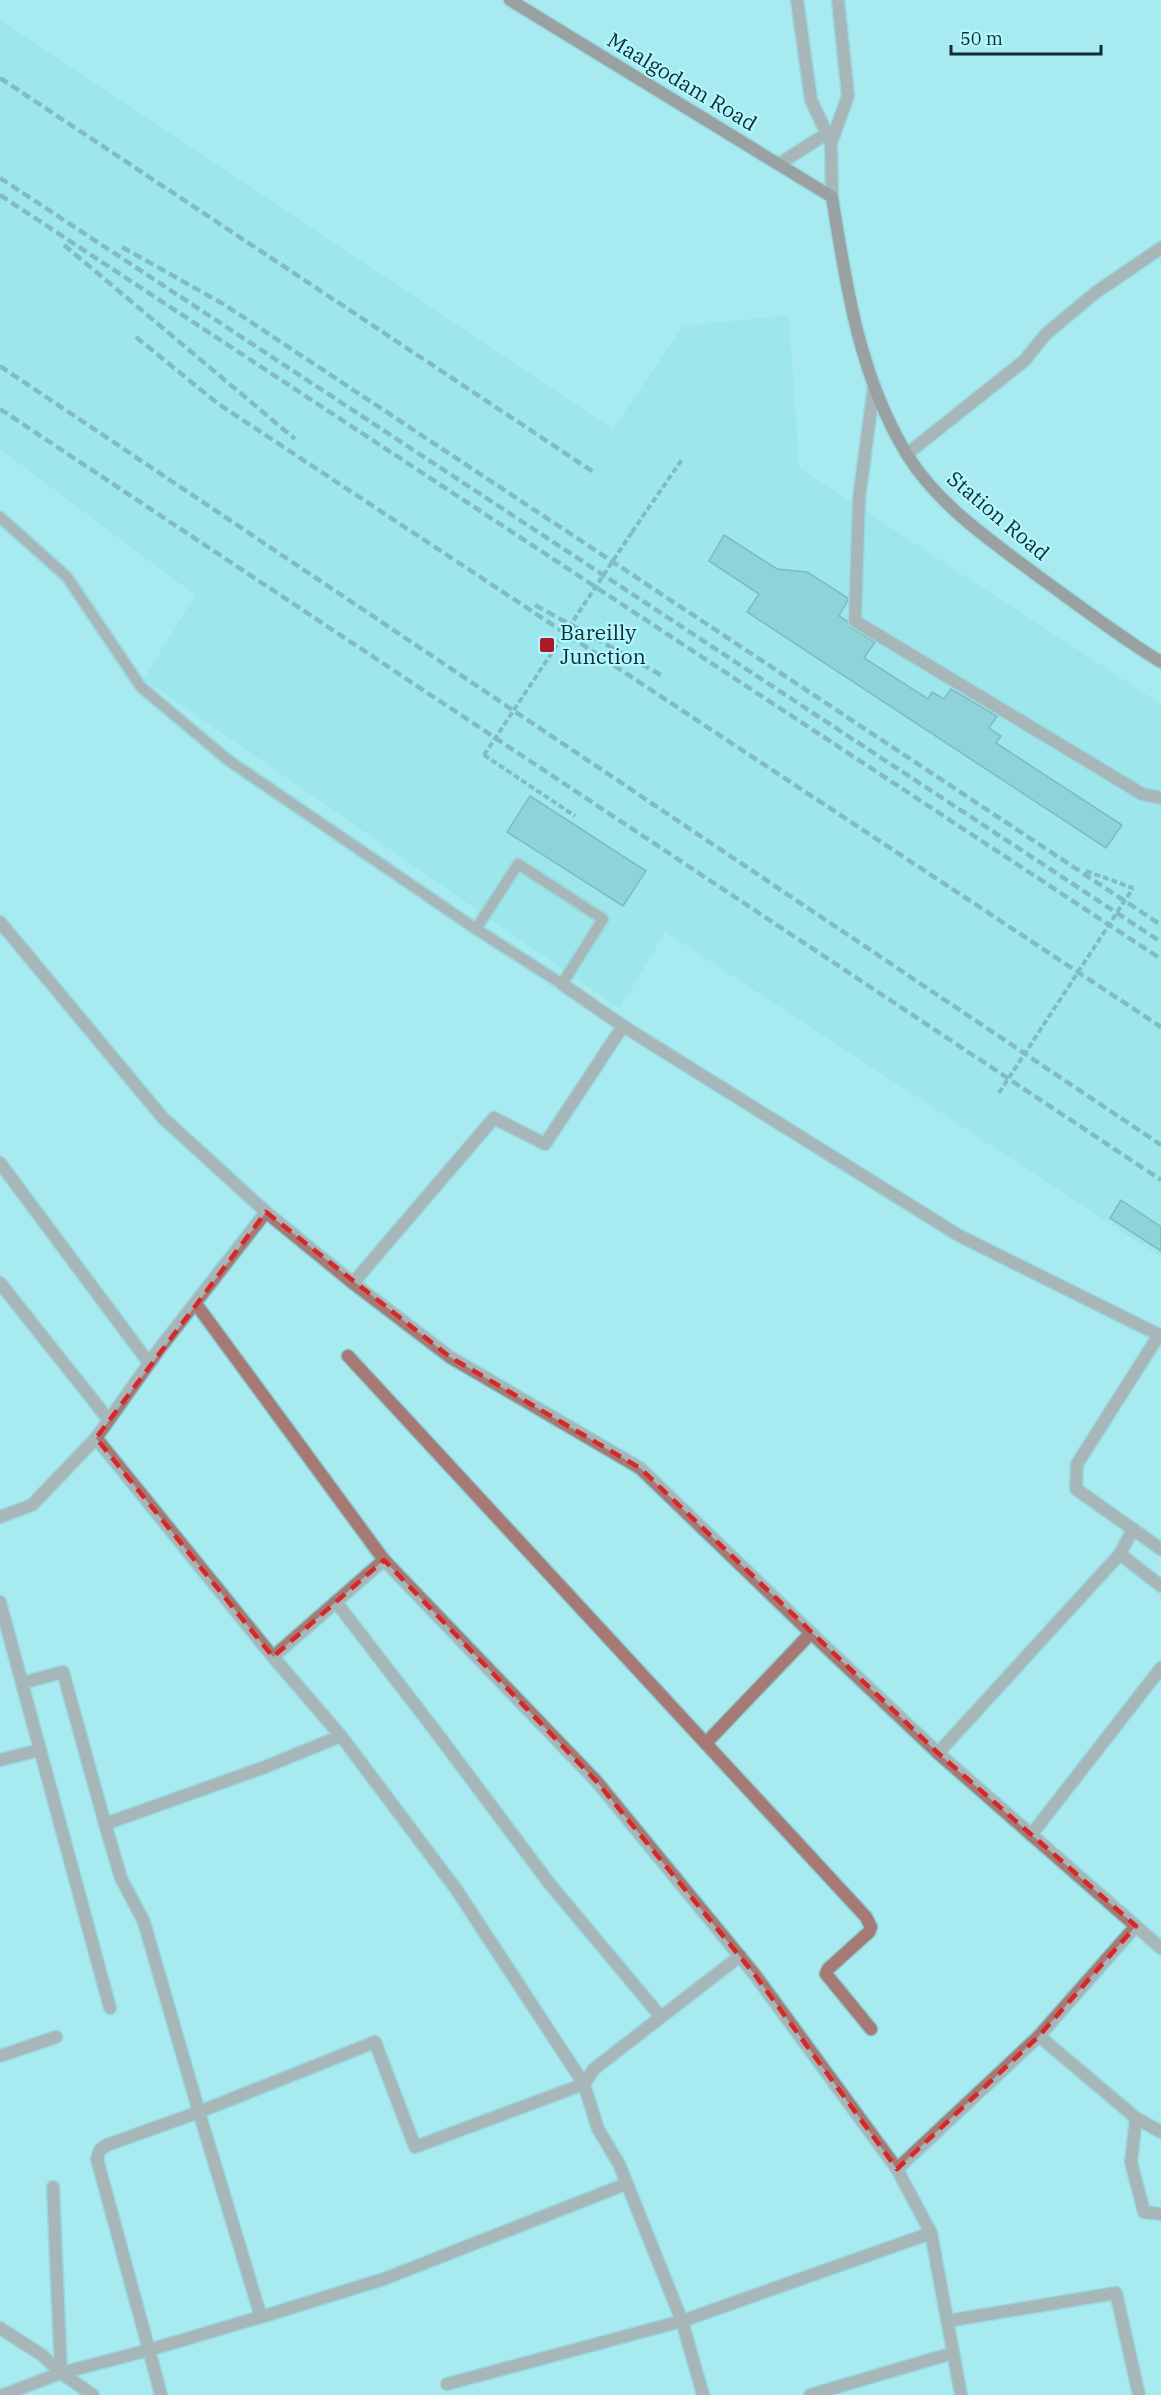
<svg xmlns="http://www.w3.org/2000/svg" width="1161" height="2395" font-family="'IBM Plex Serif',serif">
<rect width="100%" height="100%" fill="#a7ebf1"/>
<path fill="#90e0e7" d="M0,20l613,409 70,-103 106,-11 10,153 362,236v553l-496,-325 -45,77 -476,-330 51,-84 -195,-146z"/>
<g fill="#72b5bb" stroke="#41848a" stroke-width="1.5">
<path d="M724,535l53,34 30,3 41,26 -1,4 -8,14 8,5 4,7 24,14 -11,16 64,41 4,-7 12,7 7,-10 46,27 -8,12 12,8 -5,7 126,82 -16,23 -359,-236 12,-18 -50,-33z"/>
<path d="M530,796l116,75 -23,35 -116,-74z"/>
<path d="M1121,1200l40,27v24l-51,-33z"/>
</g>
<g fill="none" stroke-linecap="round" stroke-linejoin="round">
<g stroke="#89c5ca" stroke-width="14">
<g id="service">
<path d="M0,517l67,60 74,110 87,73 248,169"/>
<path d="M518,864l85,55 -41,65 -86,-55z"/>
</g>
</g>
<g stroke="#89c5ca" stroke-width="15">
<g id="minor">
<path d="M874,386l-15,113 -4,122 287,173 19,4"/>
<path d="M907,454l117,-93 22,-27 49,-41 66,-45"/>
<path d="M623,1026l335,209 203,101"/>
<path d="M0,1163l149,200"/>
<path d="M266,1212l87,71 97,74 190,111 171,165 127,120 223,195"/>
<path d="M0,1283l108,136"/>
<path d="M353,1283l141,-165 51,26 78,-118 -61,-42"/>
<path d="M196,1304l188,256 213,222 158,193 142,194 34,64 30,162"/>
<path d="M1159,1335l-82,129 -1,25 85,60"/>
<path d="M348,1356l518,561 5,10 -2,5 -41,37 -2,5 45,55"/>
<path d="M96,1438l177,219 68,79 115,153 128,195 14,45 21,35 63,157 21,74"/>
<path d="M1120,1554l13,-25"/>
<path d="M0,1602l110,406"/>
<path d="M336,1602l97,126 116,155 112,134"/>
<path d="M273,1657l111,-97"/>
<path d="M22,1683l41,-11 42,152"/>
<path d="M341,1736l-76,31 -160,57 16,54 23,44 55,190 176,-70 40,105 169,-63 10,-15 146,-113"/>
<path d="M706,1743l105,-110"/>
<path d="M938,1753l182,-199 41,32"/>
<path d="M0,1760l40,-10"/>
<path d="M1031,1835l130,-167"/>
<path d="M1039,2036l97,82 25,14"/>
<path d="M0,2056l56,-19"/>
<path d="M1136,2118l-5,44 13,50 17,2"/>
<path d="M897,2169l142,-133 97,-110"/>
<path d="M947,2321l169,-28 23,102"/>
<path d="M0,2328l42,27 19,18 32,22"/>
<path d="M61,2373l88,-23 -52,-191 3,-9 7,-5 92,-33 62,205 123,-38 242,-95"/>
<path d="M447,2384l235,-63 249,-88"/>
<path d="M3,2395l58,-22 -8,-186"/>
<path d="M161,2395l-12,-45 115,-34"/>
<path d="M810,2395l143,-42"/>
</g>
</g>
<g stroke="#89c5ca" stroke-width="15">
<g id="tertiary">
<path d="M797,0l14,100 20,43"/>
<path d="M779,164l47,-30"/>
<path d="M832,197l-1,-54 17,-47 -10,-96"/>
<path d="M0,922l163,196 103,94 -106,136 -64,90 -64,67 -32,12"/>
</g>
</g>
<g stroke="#89c5ca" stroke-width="15">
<path id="secondary" d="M510,0l322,197c14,88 27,178 74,256 32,53 87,89 136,126 39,28 78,58 119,83"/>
</g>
<g stroke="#548287" stroke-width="4" stroke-dasharray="6 3" stroke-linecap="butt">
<path d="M632,532l51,-74"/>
<path d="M484,755l91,61"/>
<path d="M1086,871l47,17"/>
</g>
<use href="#service" stroke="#a67975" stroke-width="10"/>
<use href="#minor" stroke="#a67975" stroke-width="12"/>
<use href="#tertiary" stroke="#a67975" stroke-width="12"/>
<use href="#secondary" stroke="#874845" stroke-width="12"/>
<g stroke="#548286" stroke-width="4.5" stroke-dasharray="9 4.5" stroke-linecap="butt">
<path d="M0,78l595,395"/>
<path d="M0,178l1161,764"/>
<path d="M0,195l1161,764"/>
<path d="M64,245l231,194"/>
<path d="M122,247l103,58 936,620"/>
<path d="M136,337l81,66 944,624"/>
<path d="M0,366l1161,779"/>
<path d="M0,409l1161,771"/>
<path d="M535,605l126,70"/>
</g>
<g stroke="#548287" stroke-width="4" stroke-dasharray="6 3" stroke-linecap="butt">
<path d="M484,755l148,-223"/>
<path d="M999,1093l134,-205"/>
</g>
</g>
<path d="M0 0H1161V2395H0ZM266,1212l184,145 190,111 298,285 198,173 -97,110 -142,133 -142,-194 -158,-193 -213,-222 -111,97 -177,-219z" fill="#a7ebf1" fill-opacity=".55" fill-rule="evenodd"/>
<path fill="none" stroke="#d62828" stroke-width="4.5" stroke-dasharray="12 8" stroke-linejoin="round" d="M266,1212l184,145 190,111 298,285 198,173 -97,110 -142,133 -142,-194 -158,-193 -213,-222 -111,97 -177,-219z"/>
<rect fill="#ad1a27" stroke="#b4f8ff" stroke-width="2" x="539" y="637" width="16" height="16" rx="3"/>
<g text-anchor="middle" stroke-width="4.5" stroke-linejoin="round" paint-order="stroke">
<g font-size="21" fill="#102c2f" stroke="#b4f8ff">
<text transform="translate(682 82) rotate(31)" y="7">Maalgodam Road</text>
<text transform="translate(998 516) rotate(40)" y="7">Station Road</text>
</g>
<g font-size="21" fill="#102c2f" stroke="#b4f8ff" text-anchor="start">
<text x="560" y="640">Bareilly<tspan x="560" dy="24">Junction</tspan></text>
</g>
</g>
<path d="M951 45v9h150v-9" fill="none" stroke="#102c2f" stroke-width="3"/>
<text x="960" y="45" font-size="18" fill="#102c2f" stroke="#b4f8ff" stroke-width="4.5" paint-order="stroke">50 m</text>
</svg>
